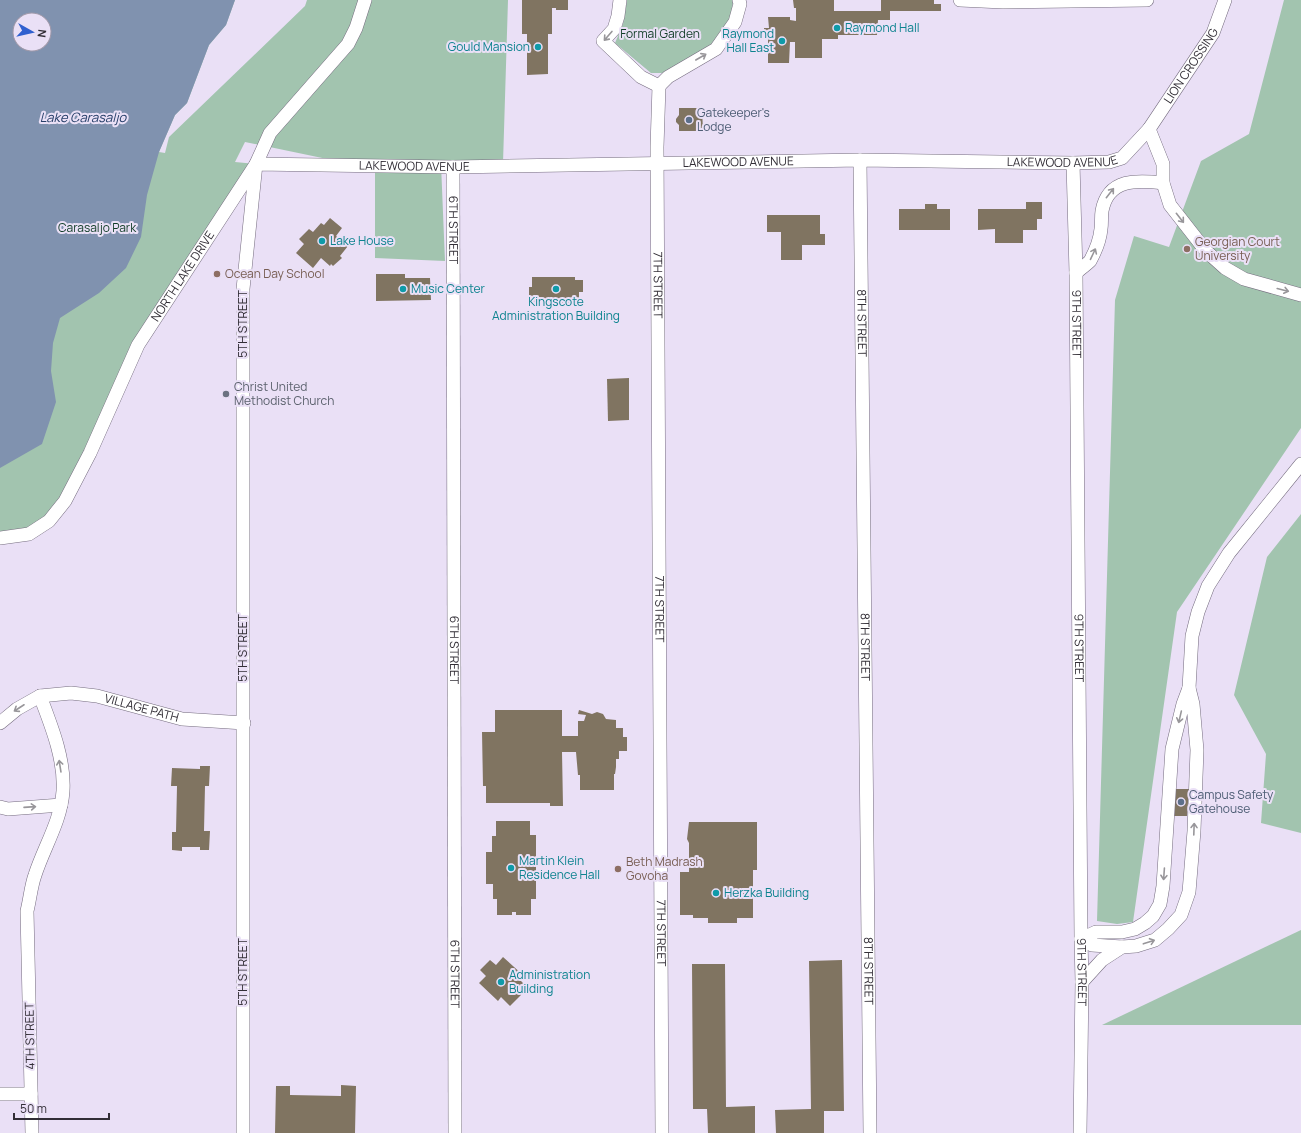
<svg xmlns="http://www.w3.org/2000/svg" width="1301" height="1133" font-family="Manrope,sans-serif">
<rect width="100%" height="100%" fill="#eae0f6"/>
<g fill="#a2c4af" fill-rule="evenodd">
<path d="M0,0h235l-9,25 -17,20 -22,58 -12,12 -16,37 6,1 4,-16 136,-131 2,-6h201l-5,163 -62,1 4,97 -70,-3v-89l-130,-27 -10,20 21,2 -112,172 -95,185 -49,19zM20,20h24v24h-24z"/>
<path d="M627,0h105l1,3 -3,17 -18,25 -50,28h-11l-36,-30 8,-19z"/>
<path d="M1284,0h17v428l-124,184 -44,310 -16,2 -20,-3 18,-621 19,-64 35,11 32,-86 48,-27z"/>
<path d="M1301,514v319l-40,-10 5,-69 -32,-59 33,-138z"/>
<path d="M1301,930v95h-199z"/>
</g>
<path fill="#8092af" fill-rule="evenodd" d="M0,0h235l-9,25 -17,20 -22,58 -12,12 -16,37 -12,43 -6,42 -15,31 -27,25 -39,25 -7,25 -2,28 5,31 -14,42 -42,24zM20,20h24v24h-24z"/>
<g fill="#807461">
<path d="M522,0h46v10h-12v-2h-4v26h-4v40l-21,1v-41h-5z"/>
<path d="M793,0h41v11h47v-11h53v4h7v7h-51v9h-12l-1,15h-39v4h-16v19h-27v-16h-5l-1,21h-21v-26l-4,1v-10h5l-1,-11h22v3l6,1v-13h-2z"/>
<path d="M679,108h23l1,23h-24v-6l-3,-3v-3l3,-4z"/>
<path d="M1026,202h16v17h-5v11h-14v13h-28v-14l-17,1v-21h48z"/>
<path d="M925,204h12v5h13v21h-51v-21h26z"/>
<path d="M767,215h53v19h5v11h-23v15h-21v-28h-14z"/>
<path d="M330,218l12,10 -6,8 12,10 -8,10 2,2 -9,8 -2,-2 -1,2 -9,-8 -8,10 -17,-15 8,-9 -5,-5 10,-10 4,3 8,-9 3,2z"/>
<path d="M376,274h29v4h25l1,22 -55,1z"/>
<path d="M532,277h43v3h8v12h-4v11h-50v-16h3z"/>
<path d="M629,378v42l-21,1 -1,-42z"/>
<path d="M495,710h67v26h16v-15h6l2,-6 -8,-1 1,-4 13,4 5,-2 6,2 3,5 10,1v8h7v9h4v14h-8v8h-3v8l-1,7h-1v16h-34v-15h-2l-2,-23h-14l1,54h-13v-3h-64v-17h-3l-1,-54h13z"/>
<path d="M200,766h10l-1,20h-4l-1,45h6l-1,19h-9v-3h-18v4l-10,-1v-18h4l1,-46h-6l1,-18 28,1z"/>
<path d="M1175,789h14l-2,27h-13z"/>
<path d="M496,821h34v14h6v64h-5v16h-15v-3h-4v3h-15v-16h-4v-15h-7v-32h6v-16h4z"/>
<path d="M689,822h68v48h-4v48h-16v5h-29v-5h-15v-3h-13v-43h9v-29l-2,-4z"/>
<path d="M503,957l21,19 -4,4 8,8 -18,18 -9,-9 -3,4 -19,-18 7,-7 -6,-6 10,-10 6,5z"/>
<path d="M842,960l2,151h-20v22h-48l-1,-23 36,-1 -2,-148z"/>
<path d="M692,964h33l1,143 29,-1v27h-47l-1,-24h-14z"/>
<path d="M341,1085l15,1 -1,47h-80l1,-47h14v9l51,1z"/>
</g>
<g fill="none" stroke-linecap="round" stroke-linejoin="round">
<g stroke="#756c7f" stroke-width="14">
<g id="street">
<path d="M620,0l-2,16 -4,13 -11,12 38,36 18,9 9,-9 48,-28 19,-27 5,-18 -1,-4"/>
<path d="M960,0l43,2 144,-2"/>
<path id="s1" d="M659,86l-2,61 5,986"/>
<path d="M1149,129l14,35v19l7,22 36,46 19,17 19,11 57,16"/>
<path id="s2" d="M860,160l10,973"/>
<path id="s3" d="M1073,163l3,110 5,666 1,43 -2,151"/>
<path id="s4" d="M453,167l2,966"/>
<path d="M1076,273c4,-4 10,-8 14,-12 5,-9 10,-22 11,-32 1,-6 0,-12 1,-18 6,-33 35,-31 61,-28"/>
<path id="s5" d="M0,538l29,-4 20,-13 16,-20 25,-48 48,-108 118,-181 14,-31 78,-89 8,-16 9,-28"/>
<path d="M1189,688l3,-52 6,-24 10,-26 21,-33 72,-89"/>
<path id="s6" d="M0,723l17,-14 23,-13 31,-3 26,3 85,23 62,4"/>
<path d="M0,807l8,2 53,-4"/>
<path d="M1081,939l15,-7h26l13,-3 10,-6 8,-7 7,-12 3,-18 9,-137 11,-45 6,-16 4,16 4,46 -3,81 -5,61 -8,23 -13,14 -13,11 -19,6 -14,1 -20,13 -20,22"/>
<path d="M1081,939l11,6 30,2"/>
<path d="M0,1094h31"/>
<path d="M32,1133l-5,-222c3,-12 4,-25 8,-36 9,-28 26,-54 28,-84 2,-32 -12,-66 -23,-95"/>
<path id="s7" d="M243,1133v-844l13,-125 197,3 407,-7 213,3 36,-1 13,-4 27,-29 64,-96 12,-33"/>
</g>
</g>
<use href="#street" stroke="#fff" stroke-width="13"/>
</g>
<defs><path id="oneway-shaft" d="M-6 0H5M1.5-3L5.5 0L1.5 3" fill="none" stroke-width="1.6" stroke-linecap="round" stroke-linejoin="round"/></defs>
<g stroke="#98969a">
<use href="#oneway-shaft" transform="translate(608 36) rotate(131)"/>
<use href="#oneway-shaft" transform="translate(701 57) rotate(-30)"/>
<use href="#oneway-shaft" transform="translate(1110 193) rotate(-52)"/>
<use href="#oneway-shaft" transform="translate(1180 218) rotate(52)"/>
<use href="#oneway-shaft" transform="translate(1093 254) rotate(-65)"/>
<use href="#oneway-shaft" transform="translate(1283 290) rotate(14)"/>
<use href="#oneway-shaft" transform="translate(19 708) rotate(147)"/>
<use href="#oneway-shaft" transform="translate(1180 717) rotate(103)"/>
<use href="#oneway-shaft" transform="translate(60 766) rotate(-99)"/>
<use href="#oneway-shaft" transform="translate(30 807) rotate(-4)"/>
<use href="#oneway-shaft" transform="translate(1194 829) rotate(-88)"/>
<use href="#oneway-shaft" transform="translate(1164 874) rotate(94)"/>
<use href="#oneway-shaft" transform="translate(1149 942) rotate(-18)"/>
</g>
<g fill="#0f9aa8" stroke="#eae0f6" stroke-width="1.5">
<circle cx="837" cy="28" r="4"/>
<circle cx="782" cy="41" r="4"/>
<circle cx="538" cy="47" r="4"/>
<circle cx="322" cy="241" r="4"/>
<circle cx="403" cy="289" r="4"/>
<circle cx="556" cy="289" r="4"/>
<circle cx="511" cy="868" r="4"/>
<circle cx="716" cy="893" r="4"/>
<circle cx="501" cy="982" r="4"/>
</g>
<g fill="#5c6f8a" stroke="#eae0f6" stroke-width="1.5">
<circle cx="689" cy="120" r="4"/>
<circle cx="1181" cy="802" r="4"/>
</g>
<g fill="#8d6e63" stroke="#eae0f6" stroke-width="1.5">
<circle cx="1187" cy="249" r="4"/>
<circle cx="217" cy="274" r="4"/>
<circle cx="618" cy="869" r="4"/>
</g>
<circle fill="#6b7280" stroke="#eae0f6" stroke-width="1.5" cx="226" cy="394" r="4"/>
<g text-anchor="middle" stroke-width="4" stroke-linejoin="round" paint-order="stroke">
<g font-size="12" fill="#0d838f" stroke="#eae0f6" text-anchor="start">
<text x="845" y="32">Raymond Hall</text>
<text x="774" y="38" text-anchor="end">Raymond<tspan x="774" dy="14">Hall East</tspan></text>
<text x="530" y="51" text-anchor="end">Gould Mansion</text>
<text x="330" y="245">Lake House</text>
<text x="411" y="293">Music Center</text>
<text x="556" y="306" text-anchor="middle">Kingscote<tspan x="556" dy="14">Administration Building</tspan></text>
<text x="519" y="865">Martin Klein<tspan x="519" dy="14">Residence Hall</tspan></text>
<text x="724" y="897">Herzka Building</text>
<text x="509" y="979">Administration<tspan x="509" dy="14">Building</tspan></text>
</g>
<g font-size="12" fill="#103c26" stroke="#eae0f6">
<text x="660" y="38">Formal Garden</text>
<text x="97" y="232">Carasaljo Park</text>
</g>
<g font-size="12" fill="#322e36" stroke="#eae0f6">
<text dy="4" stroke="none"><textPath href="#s7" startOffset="1952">LION CROSSING</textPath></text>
<text dy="4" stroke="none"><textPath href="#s7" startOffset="1776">LAKEWOOD AVENUE</textPath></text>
<text dy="4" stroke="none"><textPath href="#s7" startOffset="1452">LAKEWOOD AVENUE</textPath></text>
<text dy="4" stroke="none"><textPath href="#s7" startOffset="1128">LAKEWOOD AVENUE</textPath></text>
<text dy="4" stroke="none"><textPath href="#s4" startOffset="63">6TH STREET</textPath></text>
<text dy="4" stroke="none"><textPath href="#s5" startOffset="333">NORTH LAKE DRIVE</textPath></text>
<text dy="4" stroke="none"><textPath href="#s1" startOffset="199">7TH STREET</textPath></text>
<text dy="4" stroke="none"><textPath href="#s2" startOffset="163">8TH STREET</textPath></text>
<text transform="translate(243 324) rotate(-90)" y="4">5TH STREET</text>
<text dy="4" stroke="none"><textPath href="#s3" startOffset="161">9TH STREET</textPath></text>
<text dy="4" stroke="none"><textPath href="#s1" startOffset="523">7TH STREET</textPath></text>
<text dy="4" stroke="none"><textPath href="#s2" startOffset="487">8TH STREET</textPath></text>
<text transform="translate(243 648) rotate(-90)" y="4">5TH STREET</text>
<text dy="4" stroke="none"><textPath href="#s3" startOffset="485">9TH STREET</textPath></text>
<text dy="4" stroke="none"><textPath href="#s4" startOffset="483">6TH STREET</textPath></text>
<text dy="4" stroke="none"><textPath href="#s6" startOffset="152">VILLAGE PATH</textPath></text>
<text dy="4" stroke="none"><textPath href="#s1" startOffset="847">7TH STREET</textPath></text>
<text dy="4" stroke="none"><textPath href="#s2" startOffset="811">8TH STREET</textPath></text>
<text transform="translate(243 972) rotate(-90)" y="4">5TH STREET</text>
<text dy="4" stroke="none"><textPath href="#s3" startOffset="809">9TH STREET</textPath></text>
<text dy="4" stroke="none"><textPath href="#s4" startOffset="807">6TH STREET</textPath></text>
<text transform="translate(30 1036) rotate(-91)" y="4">4TH STREET</text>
</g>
<g font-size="12" fill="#4e5e75" stroke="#eae0f6" text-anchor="start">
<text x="697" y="117">Gatekeeper's<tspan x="697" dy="14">Lodge</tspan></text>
<text x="1189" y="799">Campus Safety<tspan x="1189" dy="14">Gatehouse</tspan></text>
</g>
<g font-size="12" fill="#785e54" stroke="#eae0f6" text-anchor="start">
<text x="1195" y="246">Georgian Court<tspan x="1195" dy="14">University</tspan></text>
<text x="225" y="278">Ocean Day School</text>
<text x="626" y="866">Beth Madrash<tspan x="626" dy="14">Govoha</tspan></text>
</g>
<g font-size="12" fill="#5b616d" stroke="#eae0f6" text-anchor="start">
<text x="234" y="391">Christ United<tspan x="234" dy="14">Methodist Church</tspan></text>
</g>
<g font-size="13" font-style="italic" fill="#263e68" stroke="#eae0f6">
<text x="83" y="122">Lake Carasaljo</text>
</g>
</g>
<g transform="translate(32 32) rotate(98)"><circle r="19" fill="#eae0f6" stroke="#a099a9"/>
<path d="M0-3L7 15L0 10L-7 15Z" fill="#3060cf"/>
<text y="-6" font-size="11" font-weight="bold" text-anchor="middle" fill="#322e36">N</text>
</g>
<path d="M14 1113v6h95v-6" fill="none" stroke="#322e36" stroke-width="2"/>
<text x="20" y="1113" font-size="12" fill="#322e36" stroke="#eae0f6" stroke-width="3" paint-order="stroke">50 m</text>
</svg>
